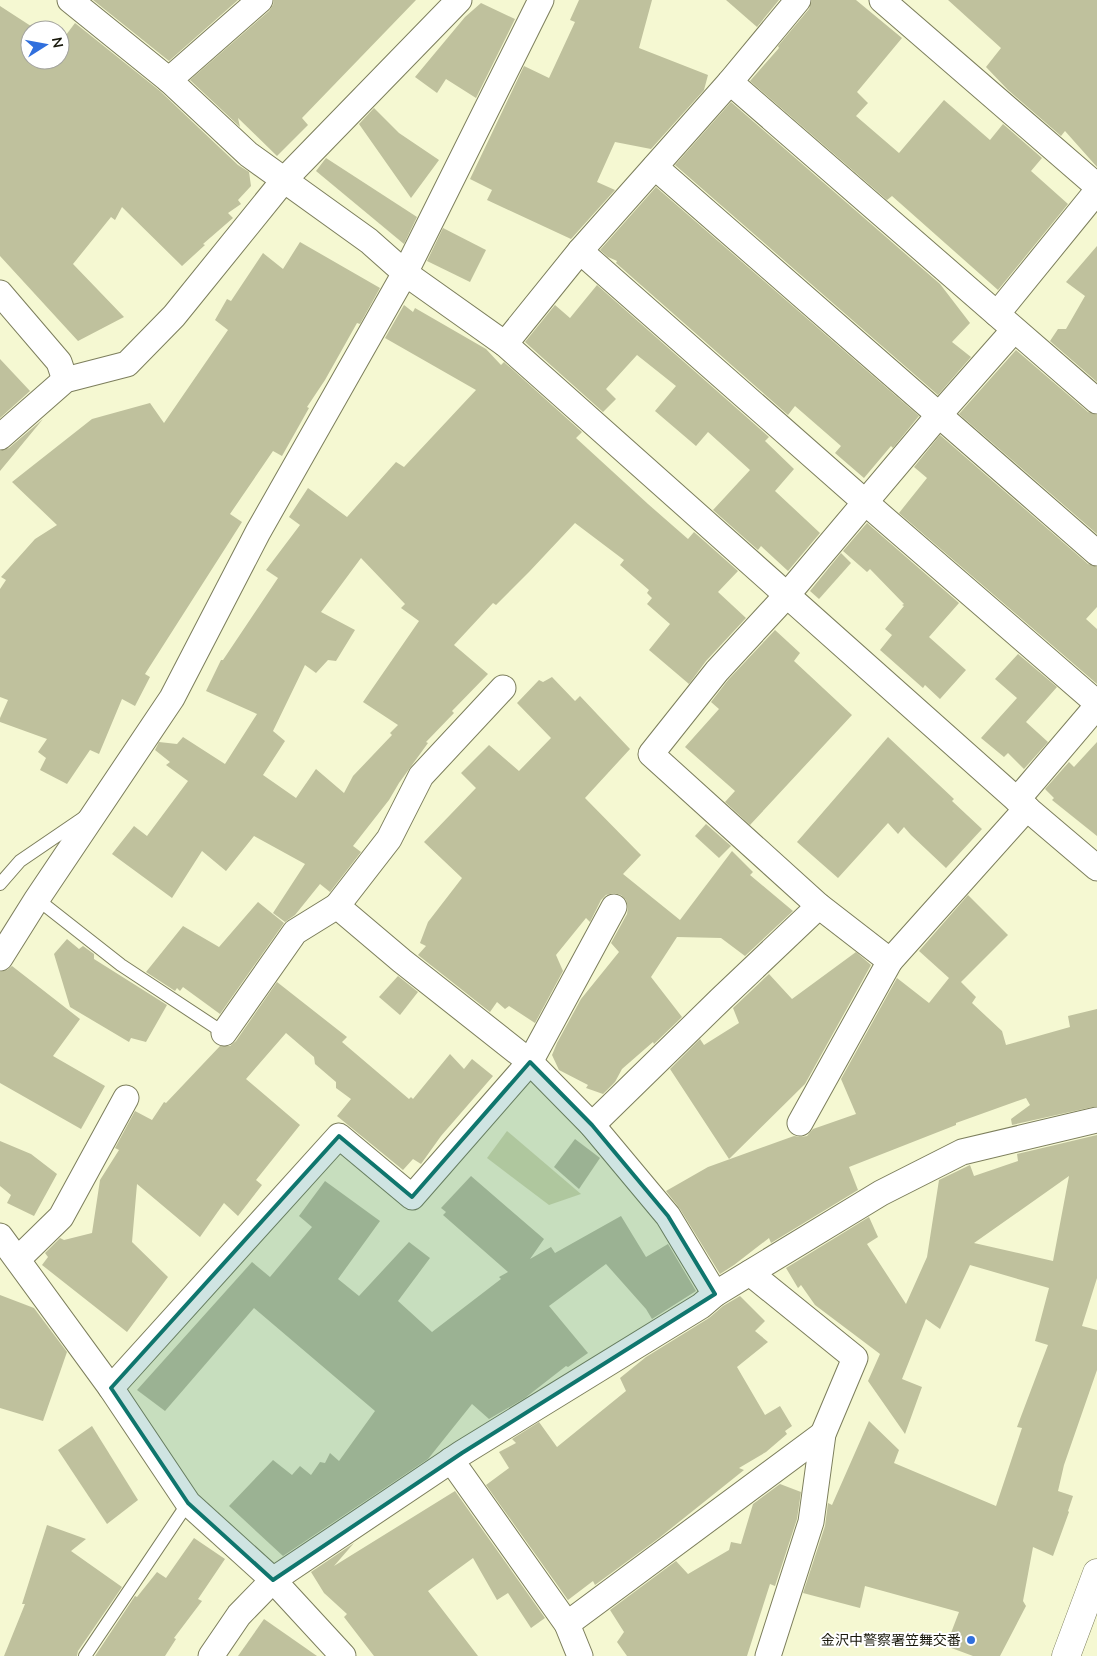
<svg xmlns="http://www.w3.org/2000/svg" width="1097" height="1656" font-family="Mulish,'Noto Sans JP',sans-serif">
<rect width="100%" height="100%" fill="#f5f8d2"/>
<path fill="#d8dbab" d="M507,1131l74,63 -32,11 -62,-47z"/>
<g fill="#bfc19d" fill-rule="evenodd">
<path d="M93,0h145l-69,61z"/>
<path d="M274,0h142l-114,118 6,7 -31,31 -39,-38 2,9 -50,-47 79,-69 4,-6z"/>
<path d="M579,0h73l-13,48 69,27 -4,15 -53,59 -36,-7 -18,40 18,8 -44,49 -84,-39 5,-10 -22,-11 54,-113 25,12 26,-56 -5,-2z"/>
<path d="M726,0h53l-22,27z"/>
<path d="M812,0h44l46,38 -45,54 11,11 -12,13 43,37 45,-53 46,40 13,-16 39,34 -11,13 37,33 -70,86 -106,-94 -5,4 -137,-119 29,-33 -1,-2 31,-37z"/>
<path d="M948,0h149v167l-32,-36 -4,5 -53,-46 -22,-23 15,-19z"/>
<path d="M481,3l34,16 -39,79 -30,-19 -9,14 -22,-16 50,-60z"/>
<path d="M0,6l37,24h-7v30h30v-17l15,-20 85,68 78,74 11,7 2,14 -13,14 3,4 -13,9 5,5 -30,26 2,1 -23,21 -60,-59 -7,13 -4,-3 -38,47 51,53 -46,24 -78,-85z"/>
<path d="M731,102l209,182 30,39 -18,19 19,15 -33,38 -263,-230z"/>
<path d="M374,108l25,25 40,27 -28,38 -52,-74z"/>
<path d="M326,158l91,59 -13,27 -88,-73z"/>
<path d="M656,187l263,229 -26,32 -2,-2 -27,32 -29,-25 6,-7 -46,-40 -7,9 -172,-152 1,-2 -9,-4 -8,-7z"/>
<path d="M443,228l43,22 -16,32 -43,-21z"/>
<path d="M300,242l80,46 -20,36 -3,-1 -32,57 -18,27 2,1 -27,48 -9,-5 -43,63 12,8 -97,152 5,3 -15,29 -13,-7 -23,55 -9,-4 -23,34 -27,-14 6,-12 -8,-6 9,-13 -47,-17v-4l8,-18 -8,-3v-108l6,-9 -5,-3 34,-38 22,-14 -45,-43 80,-63 58,-16 14,20 64,-93 -13,-10 12,-21 4,2 32,-48 20,16z"/>
<path d="M1097,246v136l-47,-41 8,-12h8l19,-33 -19,-14z"/>
<path d="M597,285l172,152 -4,4 29,28 -19,22 45,42 -32,38 -27,-25 -3,4 -45,-40 37,-40 -42,-38 -12,14 -41,-35 21,-25 -39,-31 -31,34 10,10 -13,13 -78,-70 30,-37 15,13z"/>
<path d="M404,305l9,7 2,-4 71,41 15,16 3,-3 78,70 -6,6 72,66 40,35 6,-7 44,39 -20,21 28,26 -40,43 -17,23 -40,-34 21,-26 -23,-20 5,-6 -5,-5 2,-3 -29,-25 4,-5 -49,-37 -46,49 -33,33 -3,-2 -39,42 34,29 -36,37 2,2 -28,29 2,1 -29,40 -10,17 -36,46 8,6 -31,40 -10,-8 -25,31 -10,7 -12,-9 32,-49 -51,-28 -28,35 -24,-20 -30,47 -60,-44 22,-28 13,10 41,-55 -22,-16 4,-3 -15,-12 4,-8 18,2 6,-7 42,27 32,-50 -51,-23 15,-31h2l55,-82 -12,-8 34,-45 -11,-8 19,-29 39,29 49,-55 8,5 72,-77 -91,-52zM361,558l44,46 -4,4 18,13 -56,81 35,23 -8,8 2,2 -39,41 -9,17 -28,-24 -20,29 -33,-23 22,-34 -12,-10 32,-66 11,8 12,-13 8,1 19,-31 -34,-18z"/>
<path d="M1016,350l72,62 9,3v119l-138,-120z"/>
<path d="M0,359l30,32 -30,27z"/>
<path d="M43,419l-43,52v-20l9,-3z"/>
<path d="M940,435l148,129 9,3v40l-11,12 11,10v55l-198,-171 28,-35 -13,-11z"/>
<path d="M867,523l92,80 -30,34 37,33 -26,29 -15,-14 -2,3 -43,-38 12,-15 -7,-6 19,-23 -2,-1 2,-1 -34,-35 -3,3 -24,-21z"/>
<path d="M841,553l10,10 -32,36 -9,-8z"/>
<path d="M775,630l25,23 -6,8 58,54 -102,110 -25,-23 10,-11 -50,-44 34,-38 -8,-7 17,-22z"/>
<path d="M1018,654l39,33 -31,35 22,20 -24,27 -16,-16 -4,4 -23,-19 36,-40 -22,-19z"/>
<path d="M552,677l23,24 5,-5 50,53 -45,49 56,57 -18,19 57,46 52,-69 21,21 -3,3 43,36 -48,45 -24,-18 -44,-1 -26,40 31,40 -28,27 -1,-2 -31,27 -7,13 -12,12 -17,-6 2,-3 -29,-15 -7,-15 5,-12 24,-44 38,-47 -8,-9 16,-29 1,-7 -2,-7 -5,-5 -7,-2 -8,2 -5,5 -11,22 -4,-4 -30,37 7,16 -28,52 -26,-17 -4,3 -8,-7 -7,10 -72,-57 8,-9 -6,-3 8,-21 34,-44 -38,-36 52,-54 -15,-15 28,-28 30,26 32,-33 -34,-35 22,-23 4,2z"/>
<path d="M888,737l66,62 -2,2 30,28 -36,39 -35,-33 -7,-8 -6,7 -10,-11 -50,55 -41,-36z"/>
<path d="M1097,742v94l-45,-36 2,-2 -9,-9 24,-27 5,5z"/>
<path d="M706,824l25,22 -12,12 -24,-22z"/>
<path d="M968,895l40,40 -47,47 15,15 -4,6 30,28 4,14 64,-18 -2,-11 29,-7v97l-85,19 -1,-6 19,-14 -4,-7 -70,25v2l-107,42 9,23 -87,53 -2,-5 -35,27 -14,9 -40,-65 -14,-18 42,-24 86,-31 7,1 6,-1 6,-7 43,-15 -15,-35 56,-101 32,25 20,-25 -30,-27z"/>
<path d="M258,902l26,21 -64,91 -37,-27 -3,4 -3,-3 -2,3 -29,-19 37,-46 36,21z"/>
<path d="M67,939l12,10 4,-3 11,8v5l73,46 -21,37 -15,-4 -2,4 -59,-35 -16,-53z"/>
<path d="M856,952l15,13 -66,119 -76,75 -59,-90 30,-30 4,6 35,-22 -6,-15 36,-34 23,25z"/>
<path d="M12,966l68,53 -27,37 52,30 -24,43 -81,-46v-111l7,-2z"/>
<path d="M398,976l20,16 -18,23 -21,-18z"/>
<path d="M277,982l70,55 -5,5 67,57 2,-2 2,2 37,-45 14,15 8,-10 21,17 -52,60 -20,28 -8,-5 -10,11 -66,-54 14,-17 -15,-11v-6l-21,-18 -1,-7 -28,-24 -40,46 54,46 -44,55 6,5 -24,31 -14,-13 -24,34 -63,-53 -5,58 36,35 -41,55 -85,-67 6,-8 -3,-4 15,-15 4,2 28,-7 8,-53 19,-30 -4,-2 20,-37 17,9 12,-18 2,1 54,-57h10l6,-5z"/>
<path d="M1097,1135v143l-15,48 15,4v40l-33,95 -6,26 15,5 -5,15 1,1 -16,44 -20,-9 -10,54 3,5 -26,50h-27l-27,-10 13,-34 -94,-26 -5,22 -57,-15 22,-67 3,-23 4,2 37,-84 30,29 -5,13 102,43 26,-78 -5,-1 31,-82 -13,-4 14,-53 -79,-23 -30,64 -14,-10 -24,60 20,8 -17,47 -37,-53 12,-27 -65,-49 -14,-20 -3,3 -12,-20 83,-51 9,20 -11,7 39,60 21,-47 12,-77 31,-15 4,11 44,-15 -1,-7zM1069,1176l-16,85 -79,-18z"/>
<path d="M575,1139l25,19 -21,31 -25,-22z"/>
<path d="M0,1141l31,13 26,20 -23,42 -27,-13 4,-8 -11,-9z"/>
<path d="M471,1176l73,63 -14,20 21,-12 4,6 66,-37 25,41 22,-13 28,47 -44,28 -6,-10 -40,-45 -57,42 39,47 -20,14 -2,-1 -41,32 -36,21 -17,-15 -44,55 -145,97 -54,-50 44,-46 19,15 8,-9 11,9 9,-13 5,1 5,-10 9,8 36,-50 -121,-103 -89,103 -28,-21 115,-128 18,15 42,-50 -13,-11 26,-35 55,40 -42,58 21,17 50,-54 21,16 -32,43 34,31 69,-53 -2,-2 9,-5 -65,-57 3,-3 -5,-4z"/>
<path d="M0,1295l34,13 33,44 -24,69 -43,-13z"/>
<path d="M740,1296l25,25 -10,10 13,11 -31,25 28,48 15,-9 12,20 -7,5 2,3 -21,18 -27,16 5,2 -85,68 -64,47 -2,-4 -25,19 -82,-115 23,-17 -10,-16 17,-9 -4,-4 27,-17 18,25 69,-56 -6,-13 26,-21 63,-39 14,-12z"/>
<path d="M92,1426l46,74 -31,24 -49,-74z"/>
<path d="M780,1484l21,8 -4,27 -22,67 -5,-2 -23,72h-120l-10,-14 7,-10 -14,-22 66,-49 12,13 41,-24 2,-8 10,2 12,-40z"/>
<path d="M455,1491l90,127 -14,10 -23,-35 -11,7 -24,-42 -45,33 50,65h-104l-30,-39 3,-3 -23,-21 -13,-21 43,-29 -20,23z"/>
<path d="M47,1525l39,14 -15,12 51,36 -44,64 -1,5h-73l21,-52h-3z"/>
<path d="M194,1538l31,21 -27,40 4,2 -28,37 2,1 -11,17h-70l40,-60 2,1 20,-25 9,6z"/>
<path d="M264,1619l53,37h-79z"/>
</g>
<g fill="none" stroke-linecap="round" stroke-linejoin="round">
<g stroke="#7c7e5c" stroke-width="14">
<g id="service">
<path d="M0,884l20,-23 66,-45"/>
<path d="M37,899l84,66 103,68"/>
<path d="M85,1656l103,-153"/>
</g>
</g>
<g stroke="#7c7e5c" stroke-width="27">
<g id="minor">
<path d="M70,0l99,80 79,74 121,87 36,32 100,71 512,456 80,68"/>
<path d="M882,0l215,186"/>
<path d="M169,80l91,-80"/>
<path d="M730,82l367,319"/>
<path d="M655,167l442,386"/>
<path d="M580,251l286,252 231,200"/>
<path d="M0,293l59,69 6,18"/>
<path d="M997,314l100,-123"/>
<path d="M1014,330l-76,86 -151,179 -70,76 -66,83 168,152 71,55 137,-153"/>
<path d="M505,344l75,-93 150,-169 68,-82"/>
<path d="M0,437l65,-57 62,-16 47,-48 110,-136 175,-180"/>
<path d="M1017,800l80,-94"/>
<path d="M337,906l52,-67 32,-63 82,-88"/>
<path d="M0,958l37,-59 135,-201 86,-166 147,-259 136,-273"/>
<path d="M224,1033l71,-101 42,-26 65,55 128,101 62,63 76,91 47,78"/>
<path d="M800,1123l90,-162"/>
<path d="M592,1125l129,-126 98,-93"/>
<path d="M0,1236l111,152 77,115 85,77 70,76"/>
<path d="M18,1259l43,-42 65,-119"/>
<path d="M750,1273l105,85 -32,76 -12,88 -43,134"/>
<path d="M111,1388l228,-252 73,61 118,-135 84,-155"/>
<path d="M451,1460l116,164 13,32"/>
<path d="M567,1624l256,-190"/>
<path d="M211,1656l28,-41 34,-35 189,-127 239,-147 14,-12 166,-101 81,-41 135,-32"/>
</g>
</g>
<g stroke="#7c7e5c" stroke-width="29">
<path id="tertiary" d="M1066,1656l31,-83"/>
</g>
<use href="#service" stroke="#fff" stroke-width="12"/>
<use href="#minor" stroke="#fff" stroke-width="25"/>
<use href="#tertiary" stroke="#fff" stroke-width="28"/>
</g>
<path fill="#0f766e" fill-opacity="0.2" stroke="#0f766e" stroke-width="4" stroke-linejoin="round" d="M530,1062l62,63 76,91 47,78 -253,159 -189,127 -85,-77 -77,-115 228,-252 73,61z"/>
<circle fill="#306fdd" stroke="#fff" stroke-width="2" cx="971" cy="1640" r="5"/>
<g text-anchor="middle" stroke-width="4" stroke-linejoin="round" paint-order="stroke">
<g font-size="14" fill="#19190c" stroke="#fff" text-anchor="end">
<text x="961" y="1645">金沢中警察署笠舞交番</text>
</g>
</g>
<g transform="translate(45 45) rotate(79)"><circle r="24" fill="#ffffff" stroke="#a3a39e"/>
<path d="M0-4L9 19L0 12L-9 19Z" fill="#306fdd"/>
<text y="-8" font-size="14" font-weight="bold" text-anchor="middle" fill="#19190c">N</text>
</g>
</svg>
